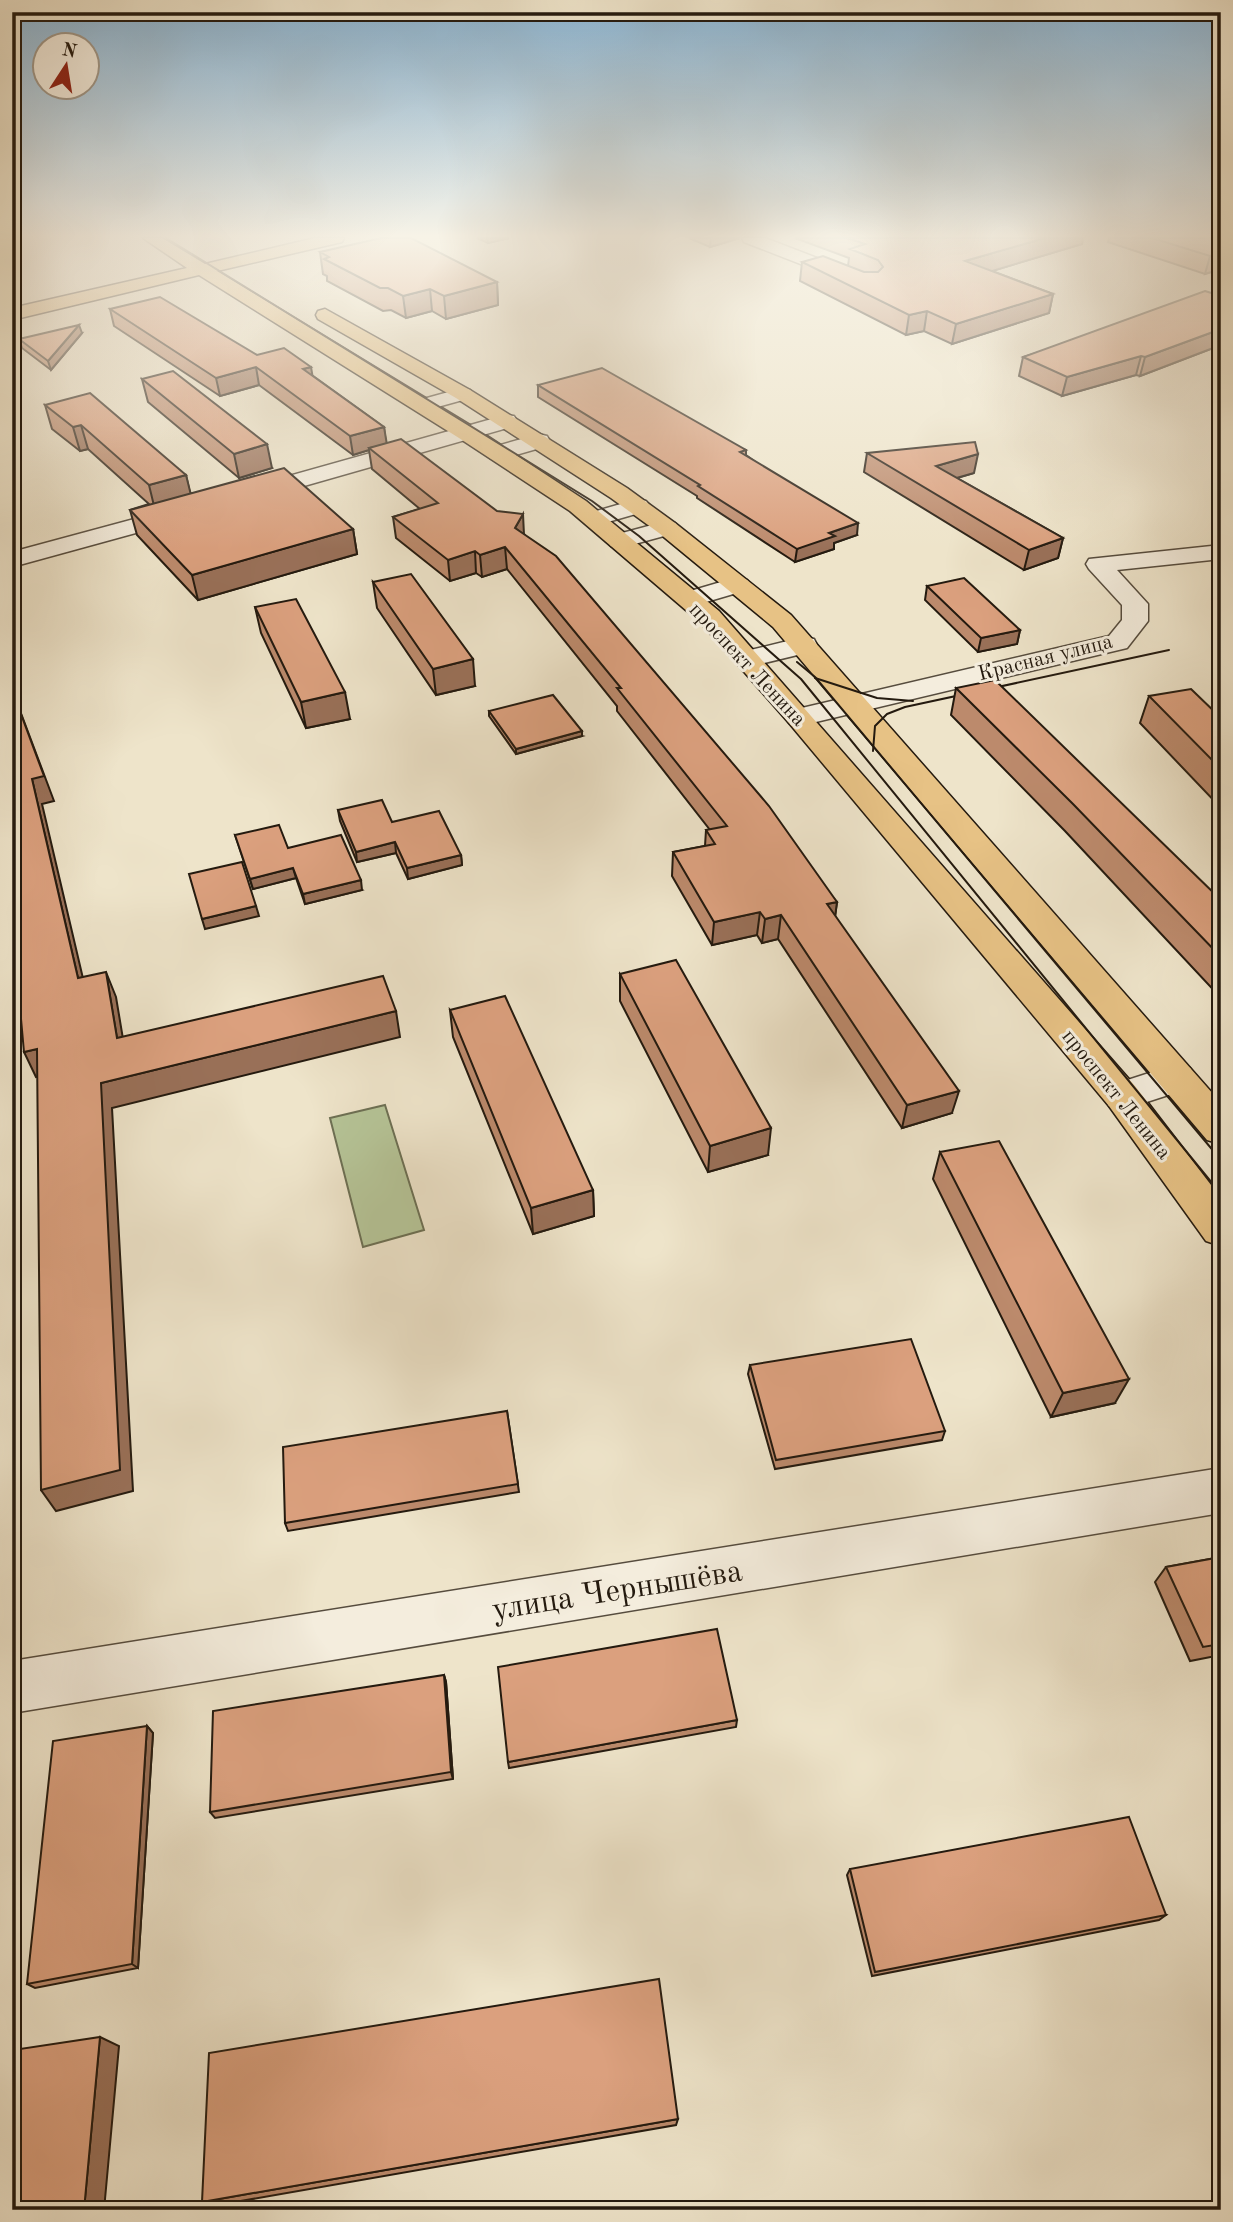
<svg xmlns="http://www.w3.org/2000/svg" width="1233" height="2222" font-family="'Old Standard TT',serif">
<rect width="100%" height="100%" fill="#eee4ca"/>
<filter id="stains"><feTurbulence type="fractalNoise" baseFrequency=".00286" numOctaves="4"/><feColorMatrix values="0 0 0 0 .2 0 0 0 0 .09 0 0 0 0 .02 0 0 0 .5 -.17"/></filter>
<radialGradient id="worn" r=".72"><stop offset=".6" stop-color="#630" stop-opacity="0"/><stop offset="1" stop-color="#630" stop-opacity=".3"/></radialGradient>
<path fill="#b6c598" stroke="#6d7054" stroke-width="2" d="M385,1105l39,125 -61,17 -33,-129z"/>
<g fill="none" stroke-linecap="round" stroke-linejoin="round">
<g stroke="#564c3e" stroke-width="3">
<g id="minor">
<path d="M742,238h23l99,38 3,4 -3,4h-12l-108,-42z"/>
<path d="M463,388l7,2 3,4 -3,4 -47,13 -7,-2 -3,-4 3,-4z"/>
<path d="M506,415l8,1 3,5 -3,5 -259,74h-16l-4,-5 4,-5z"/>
<path d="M539,434l8,2 3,5 -3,5 -49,14 -8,-2 -3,-5 3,-5z"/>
<path d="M638,499l8,2 4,5 -4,5 -52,15 -8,-2 -4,-5 4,-5z"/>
<path d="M186,505l8,2 4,5 -4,5 -182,50v-15z"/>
<path d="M667,521l8,2 4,5 -4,5 -55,15 -9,-2 -3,-5 3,-5z"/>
<path d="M1221,545v14l-104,11 31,34v17l-21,27 -328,78 -10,-3 -4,-6 4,-6 320,-75 13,-16v-15l-33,-36 -3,-5 3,-5z"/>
<path d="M738,577l9,3 4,5 -4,5 -58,17 -9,-3 -4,-5 4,-5z"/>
<path d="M804,637l10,2 3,6 -3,6 -66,16 -10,-2 -4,-6 4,-6z"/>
<path d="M1177,1064l13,4 6,10 -6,10 -68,22 -13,-4 -6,-10 6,-10z"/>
<path d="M1221,1468v45l-1209,200v-52z"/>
</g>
</g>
<g stroke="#241a0f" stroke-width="3">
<g id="major">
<path d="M143,238h19l43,26 110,-26h29l-2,4 -125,29 258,157 111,73 133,110 416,475 86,112v48l-15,-5 -97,-135 -320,-383 -88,-100 -131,-112 -111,-73 -260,-163 -187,45v-12l175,-40z"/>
<path d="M325,309l145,81 157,98 48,35 116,92 430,488v41l-14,-4 -434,-513 -114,-94 -48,-35 -155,-100 -138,-79 -2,-4 2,-4z"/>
</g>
</g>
<use href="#minor" fill="#f4eddd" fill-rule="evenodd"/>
<use href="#major" fill="#e7c285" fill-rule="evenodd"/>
<g stroke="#241a0f" stroke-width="2">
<path d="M166,238l426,263 47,35 162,143 420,515"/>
<path d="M797,662l18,15 406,483"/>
<path d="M815,678l62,20 36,3"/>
<path d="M873,751l2,-25 12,-12 18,-7 264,-57"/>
</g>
</g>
<g fill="#bc8a6c" stroke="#241a0f" stroke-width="2">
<path d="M477,238h32l-21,5z"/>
<path d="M689,238h51l-30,9z"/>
<path d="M795,238h288l-1,6 -90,27 61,23 -4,19 -97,31 -28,-13 -18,4 -106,-54 2,-19 46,4 1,-8z"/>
<path d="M1109,238h112v31l-16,5 -97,-32z"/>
<path d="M320,252l177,30 1,23 -52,14 -14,-8 -26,7 -15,-8 -8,1 -56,-30v-5l-4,-2z"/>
<path d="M1221,296v49l-81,31 -4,-1 -74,21 -43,-20 4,-19z"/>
<path d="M110,309l147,46 56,21 71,51 2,16 138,91 313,368 -2,14 117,197 -50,15 -124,-189 -16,4 -5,-8 -45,10 -40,-69 1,-24 32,-6 1,-16h4l-93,-119v-5l-110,-137 -25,8 -6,-4 -26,8 -54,-43 -3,-21 27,-8 -48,-40 -3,-19 -16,5 -94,-70 -39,11 -106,-70z"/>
<path d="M82,333l-31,37 -29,-22 -3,-9z"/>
<path d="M142,379l130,89 -33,10 -91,-76z"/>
<path d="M538,385l208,65v5l111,80 -23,8v6l-39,13 -98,-64v-2l-159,-99z"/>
<path d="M45,405l141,70 4,18 163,36 4,25 -159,46 -61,-65 -7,-25 19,-6 -61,-55 -8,2 -28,-22z"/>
<path d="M867,453l107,20 -17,5 106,60 -5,20 -34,12 -160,-98z"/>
<path d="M373,582l102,104 -39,9 -59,-87z"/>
<path d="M927,586l93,44 -3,14 -39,8 -53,-52z"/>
<path d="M255,607l95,112 -44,9 -45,-95z"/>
<path d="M956,688l265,212v98l-156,-167 -114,-116z"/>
<path d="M1149,696l72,22v90l-81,-85z"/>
<path d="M489,711l93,25 -66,18 -27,-38z"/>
<path d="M338,810l54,12 69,33 1,10 -54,14 -12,-26 -39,9 -17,-41z"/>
<path d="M235,835l53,13 74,42 -57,14 -9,-26 -43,11z"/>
<path d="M620,974l148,181 -60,17 -88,-171z"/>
<path d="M450,1010l143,180 1,26 -61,18 -80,-197z"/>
<path d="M940,1152l175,251 -64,14 -118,-238z"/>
<path d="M750,1365l195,66 -3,9 -167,29 -27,-95z"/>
<path d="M507,1411l12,81 -231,39 -3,-8z"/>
<path d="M1221,1557v98l-31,6 -35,-79 11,-15z"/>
<path d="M444,1675l2,7 7,97 -238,39 -5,-6z"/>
<path d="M737,1720l-1,7 -227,41 -1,-6z"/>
<path d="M147,1726l6,7 -15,235 -103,20 -8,-4z"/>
<path d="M850,1869l316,46 -7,5 -287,56 -25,-101z"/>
<path d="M678,2119l-2,6 -458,80 -16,-3z"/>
</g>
<g fill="#997058" stroke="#241a0f" stroke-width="2">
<path d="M487,238h22l-21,5z"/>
<path d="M711,238h29l-30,9z"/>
<path d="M1045,238h38l-1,6 -120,36 3,-19z"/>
<path d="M1221,253v16l-16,5 5,-18z"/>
<path d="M497,282l1,23 -52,14 -2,-23z"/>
<path d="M430,289l2,22 -26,7 -3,-22z"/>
<path d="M1053,294l-4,19 -97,31 4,-20z"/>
<path d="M927,311l-3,20 -18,4 3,-20z"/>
<path d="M79,325l3,8 -31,37 -3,-9z"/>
<path d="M1221,329v16l-81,31 5,-19z"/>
<path d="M1141,356l-5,19 -74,21 5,-19z"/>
<path d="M256,367l3,18 -39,11 -4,-18z"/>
<path d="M311,367l3,18 -11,-16z"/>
<path d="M81,425l7,24 -8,2 -7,-24z"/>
<path d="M384,427l3,18 -18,3v2l-16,5 -3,-19z"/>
<path d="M267,444l5,24 -33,10 -5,-24z"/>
<path d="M978,454l-4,19 -42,12 4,-19z"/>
<path d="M186,475l6,24 -37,11 -6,-25z"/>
<path d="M523,514l1,21 -9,-7z"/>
<path d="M858,523l-1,12 -23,8v6l-39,13 2,-13 32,-16z"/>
<path d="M353,529l4,25 -159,46 -6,-25z"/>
<path d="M1063,538l-5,20 -34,12 5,-20z"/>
<path d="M505,547l2,22 -25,8 -2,-22z"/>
<path d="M475,551l1,22 -26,8 -2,-21z"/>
<path d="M1020,630l-3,14 -39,8 3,-14z"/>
<path d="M473,659l2,27 -39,9 -3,-26z"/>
<path d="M12,668l8,22 -7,2 41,109 -12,3 47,200 -11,-26 -46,-199 -20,-89z"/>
<path d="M345,692l5,27 -44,9 -5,-26z"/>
<path d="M582,731v5l-66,18v-5z"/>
<path d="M395,842l1,11 -39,9 -1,-10z"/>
<path d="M461,855l1,10 -54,14 -1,-11z"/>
<path d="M293,868l3,10 -43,11 -3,-10z"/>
<path d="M361,880l1,10 -57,14 -2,-10z"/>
<path d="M837,902l-3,23 -7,-21z"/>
<path d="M256,906l3,10 -54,13 -3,-10z"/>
<path d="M760,912l-3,23 -45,10 2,-23z"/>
<path d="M781,915l-3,24 -16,4 3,-24z"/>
<path d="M106,972l10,25 11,66 -10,-25z"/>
<path d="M396,1011l4,26 -288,71 21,383 -77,20 -15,-21 60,-407z"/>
<path d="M37,1049l12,25 -13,3 -12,-25z"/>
<path d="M959,1091l-7,22 -50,15 5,-23z"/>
<path d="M771,1128l-3,27 -60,17 2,-26z"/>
<path d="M593,1190l1,26 -61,18 -2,-26z"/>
<path d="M1129,1379l-14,24 -64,14 12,-24z"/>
<path d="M444,1675l2,7 7,97 -2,-7z"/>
<path d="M147,1726l6,7 -15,235 -6,-4z"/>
<path d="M100,2037l19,9 -15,164h-20z"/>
</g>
<g fill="#dba07e" stroke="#241a0f" stroke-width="2">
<path d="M381,238h30l86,44 -53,14 -14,-7 -27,7 -15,-8h-8l-56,-29 5,-2 -9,-5z"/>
<path d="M847,238h198l-80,23 88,33 -97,30 -29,-13 -18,4 -107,-53 21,-6 41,16h14l5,-5 -5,-7 -28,-11 15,-5z"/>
<path d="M1152,238h69v15l-11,3z"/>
<path d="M1205,291l16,5v33l-76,28 -4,-1 -74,21 -44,-20z"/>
<path d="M160,297l97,58 27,-7 27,19 -8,2 81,58 -34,9 -94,-69 -40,11 -106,-69z"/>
<path d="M79,325l-31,36 -29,-22z"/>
<path d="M602,368l144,82 -6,2 118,71 -29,10 6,3 -38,13 -99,-63 2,-1 -162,-100z"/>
<path d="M173,371l94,73 -33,10 -92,-75z"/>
<path d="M90,393l96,82 -37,10 -68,-60 -8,2 -28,-22z"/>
<path d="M401,439l96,72 26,3 -8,14 41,28 213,250 68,96 -10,2 132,187 -52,14 -126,-190 -16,4 -5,-7 -46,10 -41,-70 42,-8 -9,-14 21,-4 -110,-138h4l-116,-141 -25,8 -5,-4 -27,9 -55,-43 45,-14 -69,-55z"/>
<path d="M975,442l3,12 -42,12 127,72 -34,12 -162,-97z"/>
<path d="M284,468l69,61 -161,46 -62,-65z"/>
<path d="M411,574l62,85 -40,10 -60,-87z"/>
<path d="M964,578l56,52 -39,8 -54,-52z"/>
<path d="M296,599l49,93 -44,10 -46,-95z"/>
<path d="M995,680l226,220v57l-148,-153 -117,-116z"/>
<path d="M1191,689l30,29v51l-72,-73z"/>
<path d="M12,690l32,86 -12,3 46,199 28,-6 11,66 266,-62 13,35 -295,72 19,387 -79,20 -4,-441 -13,3 -9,-99h-3z"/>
<path d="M553,695l29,36 -66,18 -27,-38z"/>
<path d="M382,800l10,22 47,-11 22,44 -54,13 -12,-26 -39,10 -18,-42z"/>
<path d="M279,825l9,23 53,-13 20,45 -58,14 -10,-26 -43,11 -15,-44z"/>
<path d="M242,862l14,44 -54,13 -13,-45z"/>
<path d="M676,960l95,168 -61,18 -90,-172z"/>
<path d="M505,996l88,194 -62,18 -81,-198z"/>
<path d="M999,1141l130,238 -66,14 -123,-241z"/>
<path d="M911,1339l34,92 -169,29 -26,-95z"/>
<path d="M507,1411l11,73 -233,39 -2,-76z"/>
<path d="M1221,1557v87l-18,3 -37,-80z"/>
<path d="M717,1629l20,91 -229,42 -10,-95z"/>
<path d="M444,1675l7,97 -241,40 3,-101z"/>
<path d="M147,1726l-15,238 -105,20 26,-243z"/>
<path d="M1129,1817l37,98 -291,57 -25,-103z"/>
<path d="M659,1979l19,140 -476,83 7,-149z"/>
<path d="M100,2037l-16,173h-72l1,-160z"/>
</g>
<linearGradient id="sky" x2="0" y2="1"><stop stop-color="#8ab7d8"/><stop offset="0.43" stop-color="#f7f3e7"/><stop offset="1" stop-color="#f7f3e7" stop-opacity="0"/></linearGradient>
<rect width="1233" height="549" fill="url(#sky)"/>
<g text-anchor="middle" stroke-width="6" stroke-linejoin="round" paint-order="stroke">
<g font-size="21" fill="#241a0f" stroke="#f4eddd">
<text transform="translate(1045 657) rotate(-14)" y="7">Красная улица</text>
<text transform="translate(748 664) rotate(47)" y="7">проспект Ленина</text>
<text transform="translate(1117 1094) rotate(51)" y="7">проспект Ленина</text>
</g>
<g font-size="32" fill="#241a0f" stroke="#f4eddd">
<text transform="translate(617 1589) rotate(-9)" y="11">улица Чернышёва</text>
</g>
</g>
<rect width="1233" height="2222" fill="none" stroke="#eee4ca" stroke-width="42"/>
<rect x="14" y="14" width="1205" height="2194" fill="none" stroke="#241a0f" stroke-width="3.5"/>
<rect x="21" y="21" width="1191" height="2180" fill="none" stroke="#241a0f" stroke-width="2"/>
<g transform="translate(66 66) rotate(12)"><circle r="33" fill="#f4eddd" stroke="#a1998b" stroke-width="2"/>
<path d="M0-5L12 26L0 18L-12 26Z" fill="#8f2418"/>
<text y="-10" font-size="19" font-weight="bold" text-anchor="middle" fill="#241a0f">N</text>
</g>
<rect width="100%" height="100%" filter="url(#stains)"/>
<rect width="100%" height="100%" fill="url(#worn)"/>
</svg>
